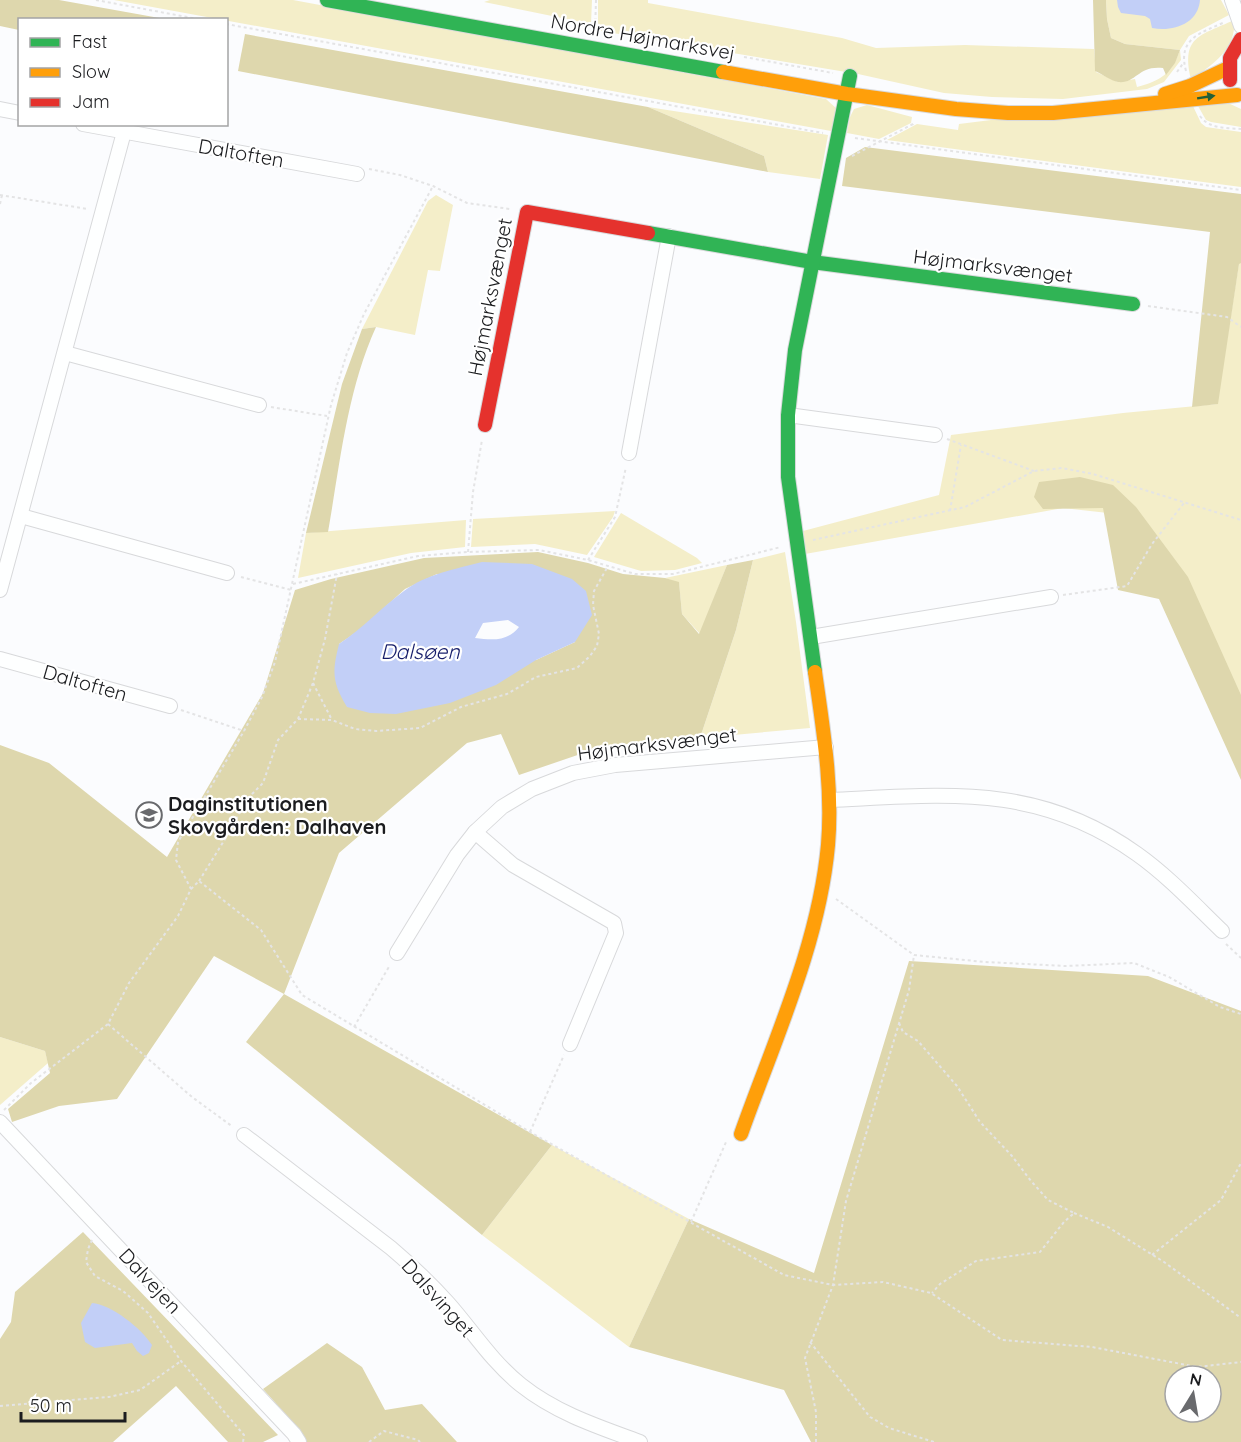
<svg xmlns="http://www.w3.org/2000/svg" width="1241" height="1442" font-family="Quicksand,sans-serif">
<rect width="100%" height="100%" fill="#fbfcfe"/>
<g fill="#f4eec9">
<path d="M114,0h179l533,99 11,10 -6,22z"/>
<path d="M490,0h102l-1,24 -107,-22z"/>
<path d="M598,0h50v3l194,35 34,10 89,-3 129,4 2,23 22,10 17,-3 2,8c25,-7 33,-12 43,-37l-55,-6 -14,-6 -4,-19 -1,-19h115l8,15 -40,21 -9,14 1,10 -17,22 -17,7 -84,10 -71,-2 -48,-4 -86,-19 -257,-43 -3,-4z"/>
<path d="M1234,20c3,28 -22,46 -43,59 -10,-43 9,-43 43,-59z"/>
<path d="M1228,103l13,6v18l-30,-5 -5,-2 -8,-14z"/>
<path d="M1192,104l9,19 5,4 35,5v55l-354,-47 30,-16 41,6 1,-6 32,-4z"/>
<path d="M867,105l45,12 -1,6 -32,16 -32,-6 3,-16 4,-8z"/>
<path d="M648,107l180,28 -8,44 -52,-7 -4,-16z"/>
<path d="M436,195l17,10 -13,66 -12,-1 -13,65 -39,-8 -14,2 66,-128z"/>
<path d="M1239,263h2v455l-124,-204 -54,-6 -258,46 -2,-23 136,-36 12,-60 172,-22 94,-9z"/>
<path d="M615,511l-2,6 -26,38 -52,-11 -64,3 2,-28z"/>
<path d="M621,513l76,45 5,5 -27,7 -34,1 -47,-14z"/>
<path d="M466,520l-1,27 -54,6 -113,25 8,-45z"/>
<path d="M785,552l11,70 14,106 -110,10 36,-108 17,-70z"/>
<path d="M727,565l-27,69 -18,-20 -3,-31 -14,-5z"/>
<path d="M0,1037l45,14 3,12 -48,42z"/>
<path d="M552,1145l137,74 -60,128 -147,-112z"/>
</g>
<g fill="#ded7ad" fill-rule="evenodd">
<path d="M0,0h59l106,19 -145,1 -1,10 -19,-4z"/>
<path d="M1093,0h13l1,19 4,19 14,6 55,6 -5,13 -9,12 -3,-7c-25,-3 -27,16 -45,14 -7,-1 -16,-8 -23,-11z"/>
<path d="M245,34l403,73 116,49 4,16 -530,-101z"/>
<path d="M865,147l376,47v69l-2,1 -21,140 -26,3 18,-175 -368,-46 4,-28z"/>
<path d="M376,327c-29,64 -36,137 -48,205l-22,1 36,-149 20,-55z"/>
<path d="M1080,477l33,8 23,22 52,70 53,118v85l-82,-181 -41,-9 -15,-82 -60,1 -9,-12 5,-15z"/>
<path d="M538,552l50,11 35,11 42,4 14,4 3,32 17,20 28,-69 26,-5 -17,70 -36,108 -96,8 -85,29 -18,-41 -34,9 -128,110 -55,141 268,151 -70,90 -236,-193 38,-48 -70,-38 -97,143 -58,7 -47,16 -4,-13 42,-36 -5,-22 -45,-14v-292l49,18 118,94 96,-164 32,-103 36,-11 93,-21zM437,574l138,68 -39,18 -197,-16 22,-15 44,-40z"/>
<path d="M909,961l239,15 93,35v431h-430l-27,-52 -155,-43 60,-128 125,54zM1175,1376h36v36h-36z"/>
<path d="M83,1232l195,203 -15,7h-35l-52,-56 -63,56h-113v-103l11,-17 4,-30z"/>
<path d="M327,1343l35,24 23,43 37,-6 35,38h-150l-9,-14 -35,-39z"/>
</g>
<g fill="#c2cff7" fill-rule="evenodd">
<path d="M1117,0h83c-2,24 -27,32 -48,28l-2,-9 -5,-3 -24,-3 -3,-6z"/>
<path d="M482,562l50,2 40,15 14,12 6,24 -17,27 -39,18 -40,25 -46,18 -54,11 -26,-1 -23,-6c-15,-25 -15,-35 -8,-63 24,-16 43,-37 65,-53 22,-17 52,-22 78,-29zM508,620l11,7c-12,15 -27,13 -44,11l8,-15z"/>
<path d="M92,1303c19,1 50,26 60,42l-3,8 -6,3 -6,-5 -5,-8 -37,5 -10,-6 -4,-19z"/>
</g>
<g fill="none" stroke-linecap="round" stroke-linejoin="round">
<g stroke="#d8d9db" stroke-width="16">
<g id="street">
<path d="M1232,0l9,26"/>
<path d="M0,109l20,4"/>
<path d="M83,124l274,50"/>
<path d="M65,353l194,52"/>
<path d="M788,415l147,20"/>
<path d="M629,453l40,-217"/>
<path d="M21,516l206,57"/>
<path d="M0,590l124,-458"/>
<path d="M811,637l240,-40"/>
<path d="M0,659l170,47"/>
<path d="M829,800c115,-5 208,-18 308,54 31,22 57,50 85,77"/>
<path d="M475,832l38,33 101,58 2,10 -46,111"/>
<path d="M397,953l60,-98 18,-23 27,-25 30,-18 41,-16 42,-8 211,-18"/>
<path d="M0,1122l294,312 5,8"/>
<path d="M244,1135l147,113c20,17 39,35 57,55 24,27 43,58 73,82 35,28 78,42 119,57"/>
</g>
</g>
<g stroke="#d8d9db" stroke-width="16">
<g id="fast">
<path d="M327,0l396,72"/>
<path d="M648,233l164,29 321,42"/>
<path d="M815,672l-27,-195v-62l7,-65 55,-274"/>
</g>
</g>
<g stroke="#d8d9db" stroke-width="16">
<g id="slow">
<path d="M723,72l124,22 109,15 52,4h45l184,-18"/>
<path d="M1165,94l25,-8 38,-18"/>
<path d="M741,1134c33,-93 78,-190 87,-289 5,-58 -5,-116 -13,-173"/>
</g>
</g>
<g stroke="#d8d9db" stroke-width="16">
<g id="jam">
<path d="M1230,80v-22l11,-19"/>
<path d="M485,425l42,-213 121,21"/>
</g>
</g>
<g stroke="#e4e4e5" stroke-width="2" stroke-dasharray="3 3" stroke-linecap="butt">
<path d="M96,0l107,20"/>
<path d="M226,24l597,109"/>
<path d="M595,33l1,-33"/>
<path d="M744,57l89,16"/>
<path d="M1186,71c-9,-33 15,-38 39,-49"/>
<path d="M1177,72l7,-10"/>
<path d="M1200,116c9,13 27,12 41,13"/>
<path d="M855,138l386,52"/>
<path d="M852,156l61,-32 1,-3"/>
<path d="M369,169l31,6 33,11 34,17 43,6"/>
<path d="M0,195l88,14"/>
<path d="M0,204l2,-9"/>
<path d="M1148,306l79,11 14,10"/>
<path d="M271,407l56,9"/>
<path d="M947,439l87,32"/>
<path d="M950,511l11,-66"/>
<path d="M813,540l152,-33 69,-36 28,-3 31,6 148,46"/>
<path d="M468,552l5,-60 9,-52"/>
<path d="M588,560l27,-43 11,-50"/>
<path d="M241,577l50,13"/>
<path d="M293,584l125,-28 50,-4 71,-2 49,10 47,14h38l108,-27"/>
<path d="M1063,595l64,-9 25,-42 32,-41"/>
<path d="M313,683l19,37"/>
<path d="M181,710l63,21"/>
<path d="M298,719l34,1 23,9 21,2 44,-3 41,-21 46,-13 29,-17 41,-9 13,-12 7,-10 2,-12 -6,-29 1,-14 14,-25"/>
<path d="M199,881l28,-45 20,-37 16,-16 15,-43 20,-21 15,-36 12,-44 12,-65"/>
<path d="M191,889l8,-8 62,49 41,65 228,137 254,143 49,10 50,-3 48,11 71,47 90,7 105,20 44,-5"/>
<path d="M836,899l78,56 71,7 81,4 68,-3 35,14 51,30 21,7"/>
<path d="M1226,944l15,14"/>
<path d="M899,1023l4,9 15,9 39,45 23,36 32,34 19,25 17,19 26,13 -10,9 -24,30 -64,9 -36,23 -8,9"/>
<path d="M108,1024l84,73 41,30"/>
<path d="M354,1027l36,-62"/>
<path d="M4,1110l27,-27 77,-59 21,-41 49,-67 13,-27 -15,-29 2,-18 66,-111 18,-34 13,-35 56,-257 16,-52 17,-39 69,-128"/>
<path d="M530,1132l34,-77"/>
<path d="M1074,1213l34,14 56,35 77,56"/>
<path d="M691,1222l35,-80"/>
<path d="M92,1240l-4,9 -2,13 9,14 28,15 25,22 33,48 63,74 -1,7"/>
<path d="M1152,1255l69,-55 20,-37"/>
<path d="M810,1342l60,75 19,11 45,14"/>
<path d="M0,1406l109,-9 31,-7 41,-29"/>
<path d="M369,1442l15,-11 34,9 2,2"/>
<path d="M816,1442v-30l-11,-54 28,-73 13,-84 63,-211 5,-35"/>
</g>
<use href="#street" stroke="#feffff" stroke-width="14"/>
<use href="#fast" stroke="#30b455" stroke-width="14"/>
<use href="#slow" stroke="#ff9f0a" stroke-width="14"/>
<use href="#jam" stroke="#e5322d" stroke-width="14"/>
</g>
<defs><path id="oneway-solid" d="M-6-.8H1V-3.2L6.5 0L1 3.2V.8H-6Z" transform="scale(1.5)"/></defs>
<use fill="#246037" href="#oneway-solid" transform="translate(1206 97) rotate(-9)"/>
<defs>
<g id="school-ring" transform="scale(1.35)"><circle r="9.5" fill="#fff" stroke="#696a6d" stroke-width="1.5"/><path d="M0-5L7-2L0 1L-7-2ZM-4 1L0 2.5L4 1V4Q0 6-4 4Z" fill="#696a6d"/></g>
</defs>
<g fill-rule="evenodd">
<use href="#school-ring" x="149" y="815"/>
</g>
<g text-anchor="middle" stroke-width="4.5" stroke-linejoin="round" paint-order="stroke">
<g font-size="20" fill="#1b1c1f" stroke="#fff">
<text transform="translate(643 37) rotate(10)" y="7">Nordre Højmarksvej</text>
<text transform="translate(241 153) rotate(10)" y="7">Daltoften</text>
<text transform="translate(993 266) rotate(7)" y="7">Højmarksvænget</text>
<text transform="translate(490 297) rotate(-79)" y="7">Højmarksvænget</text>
<text transform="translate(85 683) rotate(16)" y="7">Daltoften</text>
<text transform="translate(657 744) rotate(-7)" y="7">Højmarksvænget</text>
<text transform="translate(150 1281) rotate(47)" y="7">Dalvejen</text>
<text transform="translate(438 1298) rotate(48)" y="7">Dalsvinget</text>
</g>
<g font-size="20" font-weight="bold" fill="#1b1c1f" stroke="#fff" text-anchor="start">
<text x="168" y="811">Daginstitutionen<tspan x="168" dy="23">Skovgården: Dalhaven</tspan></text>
</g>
<g font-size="21" font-style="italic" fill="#151c69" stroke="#fff">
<text x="420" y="659">Dalsøen</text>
</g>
</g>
<rect x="18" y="18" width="210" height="108" fill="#ffffff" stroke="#a4a4a5" stroke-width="1.5"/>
<rect x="30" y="38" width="30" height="9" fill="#30b455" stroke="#a4a4a5" stroke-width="1.5"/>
<text x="72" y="48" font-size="18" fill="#1b1c1f">Fast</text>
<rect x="30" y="68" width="30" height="9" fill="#ff9f0a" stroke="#a4a4a5" stroke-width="1.5"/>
<text x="72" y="78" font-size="18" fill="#1b1c1f">Slow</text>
<rect x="30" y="98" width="30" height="9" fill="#e5322d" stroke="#a4a4a5" stroke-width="1.5"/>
<text x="72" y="108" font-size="18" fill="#1b1c1f">Jam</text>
<g transform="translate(1193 1394) rotate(11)"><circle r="28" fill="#ffffff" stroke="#a4a4a5" stroke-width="1.5"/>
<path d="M0-4.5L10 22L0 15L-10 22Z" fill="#696a6d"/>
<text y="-9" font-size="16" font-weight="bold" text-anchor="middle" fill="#1b1c1f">N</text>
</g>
<path d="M21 1412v9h104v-9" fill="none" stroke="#1b1c1f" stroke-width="3"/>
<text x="30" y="1412" font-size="18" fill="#1b1c1f" stroke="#ffffff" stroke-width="4.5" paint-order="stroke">50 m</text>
</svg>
